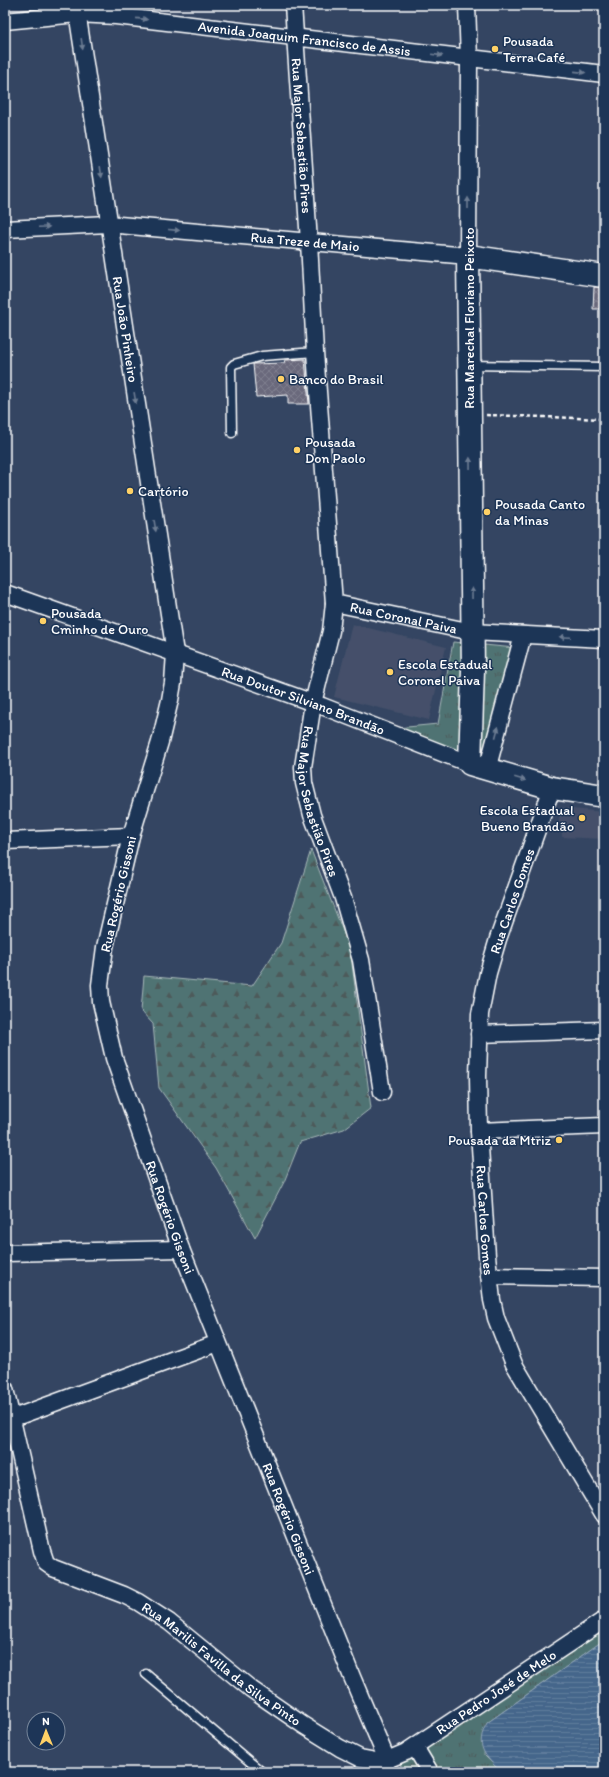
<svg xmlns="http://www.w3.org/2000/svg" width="609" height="1777" font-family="Itim,sans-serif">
<defs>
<pattern id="forest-firs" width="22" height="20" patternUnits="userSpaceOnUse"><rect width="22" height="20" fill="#507373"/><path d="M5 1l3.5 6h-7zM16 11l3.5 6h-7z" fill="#4d5a5a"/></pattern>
<pattern id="park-tufts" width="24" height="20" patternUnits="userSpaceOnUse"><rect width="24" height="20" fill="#507373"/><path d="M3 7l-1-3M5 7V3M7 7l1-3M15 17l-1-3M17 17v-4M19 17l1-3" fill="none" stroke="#4d5a5a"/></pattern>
<pattern id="water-rules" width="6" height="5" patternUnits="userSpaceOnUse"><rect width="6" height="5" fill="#45668b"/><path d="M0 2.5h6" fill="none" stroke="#617d9c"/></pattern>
<pattern id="building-cross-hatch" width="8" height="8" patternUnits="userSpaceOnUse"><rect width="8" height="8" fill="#6a697c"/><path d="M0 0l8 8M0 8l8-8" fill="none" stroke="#808090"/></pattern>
</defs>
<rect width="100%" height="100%" fill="#344562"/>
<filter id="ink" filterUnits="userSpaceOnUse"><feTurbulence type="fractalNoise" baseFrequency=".025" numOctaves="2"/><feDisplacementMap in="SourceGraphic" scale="8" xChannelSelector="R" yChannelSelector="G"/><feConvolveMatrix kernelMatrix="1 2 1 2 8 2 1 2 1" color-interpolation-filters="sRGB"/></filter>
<g filter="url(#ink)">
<g fill="#44506a">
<path d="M352,624l94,23 -17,73 -95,-23z"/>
<path d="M562,808l42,4v27l-42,-2v-11l-3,-1v-13h3z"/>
</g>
<path fill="url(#forest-firs)" stroke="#a8b9b9" d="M311,850l39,99 21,159 -27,21 -44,13 -16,40 -29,56 -39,-70 -57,-80 -6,-64 -12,-13 3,-35 108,10 29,-43z"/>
<g fill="url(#park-tufts)" stroke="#a8b9b9">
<path d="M453,642l62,6 -33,114 -85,-34 41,-4z"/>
<path d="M604,1628v12l-117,83 -3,32 17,17h-97l-5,-10 25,-12z"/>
</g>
<path fill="url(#water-rules)" stroke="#8fa3b9" d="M604,1640v132h-103c-16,-16 -27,-26 -14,-49z"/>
<g fill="url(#building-cross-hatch)" stroke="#fff">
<path d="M594,287l10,1v21h-11z"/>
<path d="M305,359l4,45h-21v-9l-32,2 -3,-33 31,-1 1,-3z"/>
</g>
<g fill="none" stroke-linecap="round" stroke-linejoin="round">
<g stroke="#fff" stroke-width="11">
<g id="lane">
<path d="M470,365l134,2"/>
<path d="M232,433l-1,-66 3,-3 28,-8 53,-4"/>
<path d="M146,1674l116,98"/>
<path d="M387,1760l5,12"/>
</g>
</g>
<g stroke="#fff" stroke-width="19">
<g id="street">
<path id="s1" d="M76,5l99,648 -2,30 -3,17 -10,42 -29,94 -26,111 -5,38 1,17 13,56 67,191 171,428 35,83"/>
<path id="s2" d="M293,5l16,237 6,110 19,251 -3,28 -18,72 -10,64 1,16 8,32 31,83 18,62 21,132"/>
<path id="s3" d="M5,21l72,-7 39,2 488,58"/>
<path id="s4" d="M5,229l103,-5 360,32 1,-197 -2,-54"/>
<path id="s5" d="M5,593l317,113 148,58"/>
<path id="s6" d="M334,603l138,29 132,7"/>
<path d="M487,770l36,-135"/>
<path id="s7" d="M552,788l-54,151 -10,34 -8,41 -2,62 1,55 8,125 5,44 4,18 18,46 90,151"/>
<path d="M5,841l126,-5"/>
<path d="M479,1034l125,-4"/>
<path d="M479,1131l125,-5"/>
<path d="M5,1253l176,-4"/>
<path d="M489,1276l115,2"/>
<path id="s8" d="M5,1389l37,162 4,12 7,5 71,27 14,7 31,20 82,67 52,36 37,23 20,10 16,3 11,-1 19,-8 198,-132"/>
<path d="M5,1421l213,-78"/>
<path d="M415,1747l15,25"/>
</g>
</g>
<g stroke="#fff" stroke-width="25">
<path id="secondary" d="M604,276l-136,-20 5,414 -3,94 82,24 52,8"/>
</g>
<path stroke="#fff" stroke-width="2.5" stroke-dasharray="4 3" stroke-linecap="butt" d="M486,415l118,4"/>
<use href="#lane" stroke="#1d3557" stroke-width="8"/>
<use href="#street" stroke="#1d3557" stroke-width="16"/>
<use href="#secondary" stroke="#1d3557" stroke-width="22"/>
</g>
<defs><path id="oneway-solid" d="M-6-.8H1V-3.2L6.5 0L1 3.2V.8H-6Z"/></defs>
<g fill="#6c7c92">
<use href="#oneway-solid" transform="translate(142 19) rotate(6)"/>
<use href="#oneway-solid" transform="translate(82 44) rotate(82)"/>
<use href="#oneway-solid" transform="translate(437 55) rotate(7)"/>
<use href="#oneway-solid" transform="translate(580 72) rotate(6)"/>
<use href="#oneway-solid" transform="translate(101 172) rotate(82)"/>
<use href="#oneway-solid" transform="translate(468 203) rotate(-90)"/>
<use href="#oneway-solid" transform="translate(44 227) rotate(-3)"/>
<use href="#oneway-solid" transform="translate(174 230) rotate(5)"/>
<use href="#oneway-solid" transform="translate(135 398) rotate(81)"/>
<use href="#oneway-solid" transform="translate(470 463) rotate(-91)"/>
<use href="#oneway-solid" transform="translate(155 526) rotate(81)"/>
<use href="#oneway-solid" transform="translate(472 593) rotate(-91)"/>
<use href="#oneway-solid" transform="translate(565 637) rotate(-177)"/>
<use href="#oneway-solid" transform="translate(497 732) rotate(-75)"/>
<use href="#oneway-solid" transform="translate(520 779) rotate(16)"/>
</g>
</g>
<g fill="#ffd166" stroke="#1d3557" stroke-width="1.5">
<circle cx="495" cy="49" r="4"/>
<circle cx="281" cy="379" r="4"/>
<circle cx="297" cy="450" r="4"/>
<circle cx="130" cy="491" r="4"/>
<circle cx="487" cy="512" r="4"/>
<circle cx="43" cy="621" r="4"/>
<circle cx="390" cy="672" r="4"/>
<circle cx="582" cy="818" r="4"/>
<circle cx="559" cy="1140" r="4"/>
</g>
<g text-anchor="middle" stroke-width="3" stroke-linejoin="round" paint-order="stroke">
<g font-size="14" fill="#fff" stroke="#1d3557">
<text dy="5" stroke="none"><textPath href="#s3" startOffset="301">Avenida Joaquim Francisco de Assis</textPath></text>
<text dy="5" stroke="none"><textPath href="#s2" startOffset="131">Rua Major Sebastião Pires</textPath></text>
<text dy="5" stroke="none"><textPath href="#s4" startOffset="301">Rua Treze de Maio</textPath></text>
<text transform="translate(469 318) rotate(-90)" y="5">Rua Marechal Floriano Peixoto</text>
<text dy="5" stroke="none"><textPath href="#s1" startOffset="328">Rua João Pinheiro</textPath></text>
<text dy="5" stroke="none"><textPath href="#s6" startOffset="71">Rua Coronal Paiva</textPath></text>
<text dy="5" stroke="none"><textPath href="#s5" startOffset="317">Rua Doutor Silviano Brandão</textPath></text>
<text dy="5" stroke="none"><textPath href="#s2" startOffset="803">Rua Major Sebastião Pires</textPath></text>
<text transform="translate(118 894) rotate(-77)" y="5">Rua Rogério Gissoni</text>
<text transform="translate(512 901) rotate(-71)" y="5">Rua Carlos Gomes</text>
<text dy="5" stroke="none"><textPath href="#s1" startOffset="1240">Rua Rogério Gissoni</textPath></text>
<text dy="5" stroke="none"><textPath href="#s7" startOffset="444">Rua Carlos Gomes</textPath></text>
<text dy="5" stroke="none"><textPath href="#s1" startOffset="1564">Rua Rogério Gissoni</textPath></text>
<text dy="5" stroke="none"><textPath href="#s8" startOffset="383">Rua Marilis Favilla da Silva Pinto</textPath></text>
<text dy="5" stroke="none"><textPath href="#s8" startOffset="707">Rua Pedro José de Melo</textPath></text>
</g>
<g font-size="14" fill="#fff" stroke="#1d3557" text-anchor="start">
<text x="503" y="46">Pousada<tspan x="503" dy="16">Terra Café</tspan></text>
<text x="289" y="384">Banco do Brasil</text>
<text x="305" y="447">Pousada<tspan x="305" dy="16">Don Paolo</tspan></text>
<text x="138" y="496">Cartório</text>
<text x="495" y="509">Pousada Canto<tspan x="495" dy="16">da Minas</tspan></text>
<text x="51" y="618">Pousada<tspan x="51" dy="16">Cminho de Ouro</tspan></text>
<text x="398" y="669">Escola Estadual<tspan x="398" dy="16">Coronel Paiva</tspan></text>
<text x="574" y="815" text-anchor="end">Escola Estadual<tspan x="574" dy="16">Bueno Brandão</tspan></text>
<text x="551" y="1145" text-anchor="end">Pousada da Mtriz</text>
</g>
</g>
<rect width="609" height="1777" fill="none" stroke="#1d3557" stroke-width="20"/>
<rect x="10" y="10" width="589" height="1757" fill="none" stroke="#fff" stroke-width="1.5" filter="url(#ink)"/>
<g transform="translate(46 1731) rotate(359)"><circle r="19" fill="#1d3557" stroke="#77869a"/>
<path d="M0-3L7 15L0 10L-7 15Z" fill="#ffd166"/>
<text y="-6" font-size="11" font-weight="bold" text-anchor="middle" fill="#ffffff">N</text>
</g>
</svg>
